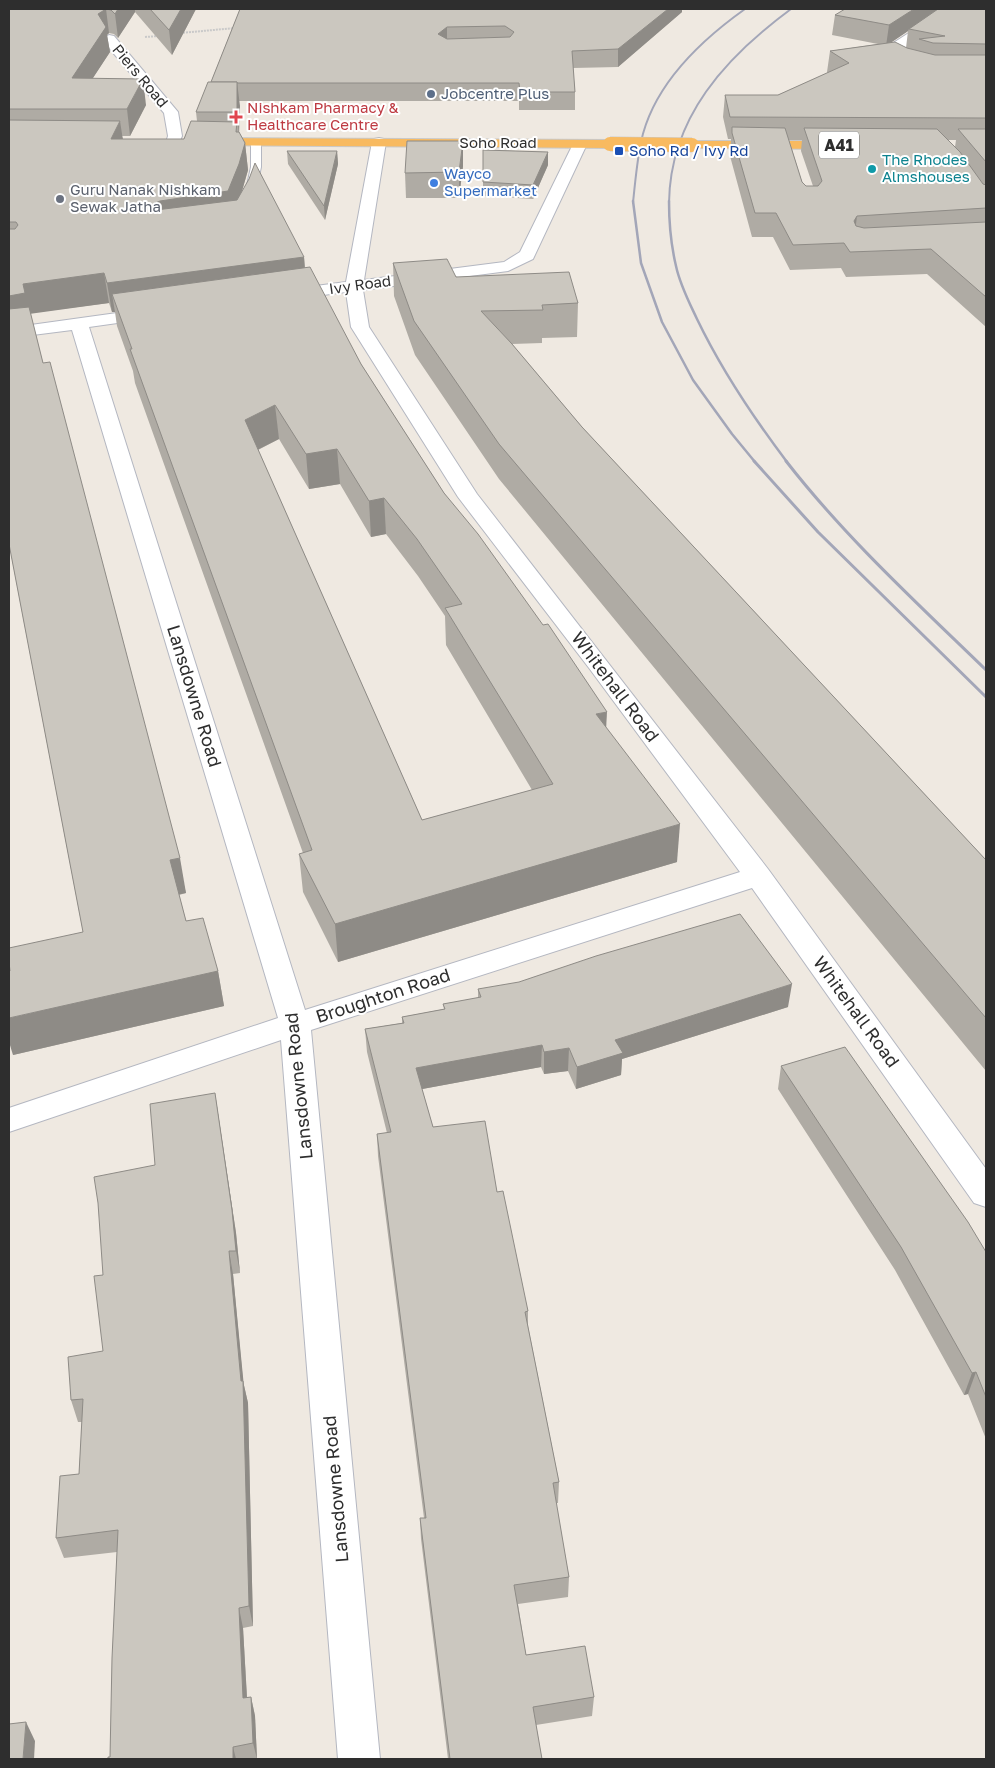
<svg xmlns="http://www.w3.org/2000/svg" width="995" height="1768" font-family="'Golos Text',sans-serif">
<rect width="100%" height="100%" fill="#efe9e1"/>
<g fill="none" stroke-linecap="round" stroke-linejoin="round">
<g stroke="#b4b7c1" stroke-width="2">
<path id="service" d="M256,139l5,3v25l-5,23 -5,3 -5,-3 5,-23v-25z"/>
</g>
<g stroke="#b4b7c1" stroke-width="2">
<g id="minor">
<path d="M946,9h14l-62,44c24,19 60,14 88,14v8c-28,1 -82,4 -102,-21l3,-7z"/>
<path d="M109,35l5,1 64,76 4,24 -4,9h-10l-2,-3 2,-6 -4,-23 -60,-71 -1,-3z"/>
<path d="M379,138l5,1 2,3 -22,138 140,-18 16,-10 53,-108 2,-3h10l2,3 -54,115 -25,12 -145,19 6,37 108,167 291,375 218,300v38l-12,-4 -222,-315 -441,142 69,729h-42l-57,-719 -272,92v-24l269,-90 -206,-688 -63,8v-10l144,-20 6,1 3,4 -3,4 -6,1 -64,9 216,683 435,-138 -151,-204 -131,-171 -107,-170 -5,-35 -61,8 -6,-1 -3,-4 3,-4 6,-1 61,-8 26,-140 2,-3z"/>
</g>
</g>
<g stroke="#c9c9c9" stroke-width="2">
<g id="trunk">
<path d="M207,138l403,2 5,1 2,3 -2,3 -5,1 -408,-3 -2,-3 2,-3z"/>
<path d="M692,141h148l5,1 2,3 -2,3 -5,1 -153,-1 -2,-3 2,-3z"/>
</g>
</g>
<g stroke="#c9c9c9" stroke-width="2" stroke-dasharray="2 1" stroke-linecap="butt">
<path d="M180,33l56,-5"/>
<path d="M145,37l14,-1"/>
</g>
<use href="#service" fill="#fff" fill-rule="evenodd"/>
<use href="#minor" fill="#fff" fill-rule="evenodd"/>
<use href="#trunk" fill="#f8ba60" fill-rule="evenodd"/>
<g stroke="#a3a6b8" stroke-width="2">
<path d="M633,203c2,-20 4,-42 8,-61 12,-57 59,-101 104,-133"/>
<path d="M669,203c1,-86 57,-146 122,-194"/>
</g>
<g stroke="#a3a6b8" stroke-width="2.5">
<path d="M633,201l8,62 21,59 31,58 39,54 23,28"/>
<path d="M669,201c0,22 2,44 7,65 4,19 13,36 21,53 25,52 56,98 90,143"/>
</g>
<g stroke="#a3a6b8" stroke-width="3">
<path d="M754,461l64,71 168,165"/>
<path d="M786,461c59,76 131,142 200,209"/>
</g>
<g stroke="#c9c9c9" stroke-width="15" stroke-linecap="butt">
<path id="trunk-bridge" d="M610,144l82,1"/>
</g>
<use href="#trunk-bridge" stroke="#f8ba60" stroke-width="14"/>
</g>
<g fill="#afaba4" fill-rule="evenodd">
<path d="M9,9h187l-24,46 -37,-43 -17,26 -4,-4 -5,-1 -2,2 3,17 -18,27 54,26 -16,31h-8l1,3h61l13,-18 -1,-9 15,-30 29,-73h442v3l-64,55 -45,1 2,24v18h-56v-9h-280v31l6,11 3,27 -6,21 62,66 1,11 56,96 83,129 162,235 71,134 -339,100 -35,-70 -4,-38 4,-1 -168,-470 -2,-12 -16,-45 -2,-14h-3l-3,-9 -79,10 13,50 143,530 -7,2 7,26 32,50 6,35 -211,49 70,-123 -74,-388zM279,439l30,50 31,-5 31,53 15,-3 32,42 27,40 1,29 86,145 -110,30 -164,-370z"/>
<path d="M986,9v318l-59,-53 -81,3 -5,-9 -51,2 -17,-33h-21l-22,-81 1,-17h-3l-5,-22 2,-22h53l50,-22 -1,-1 3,-21 48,-7 -46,-9 3,-20zM908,31l-2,17 -16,-5zM789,140h13l-1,11 12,35h-7l-4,-4zM948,140h8l-1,7z"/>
<path d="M463,141v25l-4,32h-53l-1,-25z"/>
<path d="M483,150l65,2v13l-15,34 -50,-3z"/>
<path d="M287,151h50l1,13 -13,56 -37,-56z"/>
<path d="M393,263l185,40 -1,34 -35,1v5l-30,1 70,83 404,433v211l-487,-592 -84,-124 -21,-59z"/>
<path d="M478,989l310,18 -166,52 -1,16 -45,14 -8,-18 -24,3 -3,-7 -119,22 11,38 64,65 31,119v15l31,156 -1,21h-2l13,74 -1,20 -50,7 8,51 68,42 -2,19 -56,9 6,34h-94l-27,-220 -1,-21h4l-46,-362 -1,-22 10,-1 -20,-81 -2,-23 37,-6v-6l42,-8 -1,-5 35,-6z"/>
<path d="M781,1066l205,186v187l-18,-45 -4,1 -69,-125 -117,-181z"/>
<path d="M215,1093l21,140 4,40 -7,1 10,107 5,22 5,223 -10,2 4,69h4l4,19 2,43h-149l2,-2 7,-205 -53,6 -8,-20 23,-64 3,-52h-4l-7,-22 32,-49v-76l52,-110z"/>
</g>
<g fill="#8e8b86">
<path d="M106,9l3,24 -2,2 3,17 -34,52 -4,-26 26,-64z"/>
<path d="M118,9h17v3l-17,26 -3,-24z"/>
<path d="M181,9h15l-24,46 -3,-25z"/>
<path d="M668,9h14v3l-64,55v-18z"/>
<path d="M914,9h29l-34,20 -1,2 -22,15 3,-21z"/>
<path d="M447,27v17l-9,-10z"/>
<path d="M143,79l3,26 -16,31 -3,-27z"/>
<path d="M237,82l3,24 -1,30 -2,-24z"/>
<path d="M120,121l4,26 -13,-8z"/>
<path d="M463,141v25l-4,32v-26z"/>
<path d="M245,143l3,27 -6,21 -11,28 -67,10 -11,-22v-3l7,-3z"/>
<path d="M337,151l1,13 -13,56 -1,-14z"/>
<path d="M548,152v13l-15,34v-14z"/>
<path d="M857,216l-3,24v-19z"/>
<path d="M304,257l2,29 -194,8 3,18h-3l-5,-29z"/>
<path d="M104,273l5,30 -80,11 -20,12v-30l14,-12z"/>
<path d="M275,405l4,34 -30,15 -4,-34z"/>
<path d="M337,449l3,35 -31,5 -3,-35z"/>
<path d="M384,498l2,36 -15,3 -2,-36z"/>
<path d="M607,712l-2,37 -9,-35z"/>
<path d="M680,824l-3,38 -339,100 -3,-38z"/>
<path d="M180,858l6,35 -10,2 -6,-35z"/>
<path d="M218,971l6,35 -211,49 -4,-13v-24z"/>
<path d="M792,984l-4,23 -166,52 -1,16 -45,14 1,-22 38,-27z"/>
<path d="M542,1045l-1,22 -124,23 -1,-22z"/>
<path d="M569,1048l-1,23 -24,3v-22z"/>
<path d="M215,1093l21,140 4,40 -4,-22z"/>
<path d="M229,1251l4,23 11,113 -1,-6 5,22 5,223 -4,-20 -8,-225z"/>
<path d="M976,1372l-8,22 -4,1 8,-22z"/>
<path d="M239,1608l4,20 5,89 -5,-19z"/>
<path d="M251,1697l4,19 2,43 -4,-16z"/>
<path d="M26,1722l9,19 -1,18h-11z"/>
<path d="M233,1747l3,12h-3z"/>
</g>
<g fill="#cbc7bf" stroke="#8e8b86" fill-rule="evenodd">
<path d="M9,9h109l-3,5 -4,-4 -5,-1 -8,5 8,13 -34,51 71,1 -16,30h-118z"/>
<path d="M150,9h31l-12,21z"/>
<path d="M240,9h428l-50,40 -46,2 3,41h-55l-1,-9h-282v-1h-26zM505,26l9,6 -4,5 -63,2 -9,-5 9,-7z"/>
<path d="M845,9h69l-25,16 -54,-10z"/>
<path d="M938,9h48v35l-53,-1 -14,-4 26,-3 -36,-7z"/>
<path d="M895,42l12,6 28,7h51v63l-256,-1 -5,-22h53l71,-32 -19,-12z"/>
<path d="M208,82h29v30h-41z"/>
<path d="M9,120l111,1 -9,18h73l7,-18 46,1 -1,10h3l6,11 -6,21 -11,27 -68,10 -7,3v3l3,3 81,-10 12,-21 6,-16 49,94 -197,26 -3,-10 -81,11 2,9 -16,3v-67h6l3,-4 -2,-3h-7z"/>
<path d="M732,127l53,1 17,54 4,4h12l4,-5 -18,-53 133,1 23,23 23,32 3,1v23l-129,8 -3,5 2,5 8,2 122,-6v75l-55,-48 -81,3 -6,-9 -51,2 -17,-32h-21l-23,-80z"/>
<path d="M958,129h28v33z"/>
<path d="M407,141h56l-4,31 -54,1z"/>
<path d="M483,150l65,2 -15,33 -50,-3z"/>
<path d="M287,151h50l-13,55z"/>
<path d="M447,259l9,18 113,-5 9,31 -36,2 1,5 -62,1 31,33 70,83 404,433v158l-487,-574 -85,-123 -21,-58z"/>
<path d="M310,267l51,97 83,129 34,41 65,91 5,-1 59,88 -11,2 84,110 -345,100 -36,-70 13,-4 -182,-501h2l-20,-55zM275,405l31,49 31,-5 32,52 15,-3 33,41 45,65 -17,4 108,176 -131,36 -177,-400z"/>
<path d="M29,307l14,56 7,-1 130,496 -10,2 16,61 17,-3 15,53 -209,47v-47h1l-1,-9v-14l74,-16 -74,-388v-235z"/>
<path d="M740,914l52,70 -177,56 8,13 -46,14 -8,-19 -25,4 -2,-7 -126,23 17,59 52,-6 12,71 6,-1 25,120 -3,1 34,170 -6,1 16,94 -55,8 12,70 59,-9 9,51 -61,10 9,52h-92l-30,-241h6l-49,-384 14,-2 -26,-103 39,-6 -2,-6 43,-8 -2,-5 38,-7 -3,-8 41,-7 77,-26z"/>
<path d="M845,1047l123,175 18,30v145l-10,-25 -4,1 -71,-126 -120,-181z"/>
<path d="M215,1093l17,117 4,41h-7l12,130h2l6,225 -10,2 4,90 8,-1 2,46 -20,4v12h-125v-2h2l2,-99 6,-128 -62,8 4,-62 19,-2 4,-75 -12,1 -3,-43 35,-6 -9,-75 9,-1 -5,-72 -4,-26 61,-12 -5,-61z"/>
<path d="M26,1722l-3,37h-14v-35z"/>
</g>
<circle fill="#5c6f8a" stroke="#fff" stroke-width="2" cx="431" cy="94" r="5"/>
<path fill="#e0444e" stroke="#fff" stroke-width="2" d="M233.5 109.5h5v5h5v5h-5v5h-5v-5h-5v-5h5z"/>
<rect fill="#1a4fb4" stroke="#fff" stroke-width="2" x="614" y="146" width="10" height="10" rx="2.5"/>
<circle fill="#0f9aa8" stroke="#fff" stroke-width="2" cx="872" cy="169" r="5"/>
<circle fill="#3f7fe0" stroke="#fff" stroke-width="2" cx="434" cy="183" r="5"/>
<circle fill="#6b7280" stroke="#fff" stroke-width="2" cx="60" cy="199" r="5"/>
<g text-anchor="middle" stroke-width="4" stroke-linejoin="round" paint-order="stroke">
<g font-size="15" fill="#2e2e2e" stroke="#fff">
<text transform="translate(140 76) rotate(50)" y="5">Piers Road</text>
<text x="498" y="148">Soho Road</text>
<text transform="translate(360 285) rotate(-8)" y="5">Ivy Road</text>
</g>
<g font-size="15" fill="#4e5e75" stroke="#fff" text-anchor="start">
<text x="441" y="99">Jobcentre Plus</text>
</g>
<g font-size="15" fill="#be3a42" stroke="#fff" text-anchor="start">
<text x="247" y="113">Nishkam Pharmacy &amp;<tspan x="247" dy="17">Healthcare Centre</tspan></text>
</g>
<g font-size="15" fill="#164399" stroke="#fff" text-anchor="start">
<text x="629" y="156">Soho Rd / Ivy Rd</text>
</g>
<g font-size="15" fill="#0d838f" stroke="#fff" text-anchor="start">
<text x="882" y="165">The Rhodes<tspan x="882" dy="17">Almshouses</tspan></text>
</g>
<g font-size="15" fill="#366cbe" stroke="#fff" text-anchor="start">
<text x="444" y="179">Wayco<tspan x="444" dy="17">Supermarket</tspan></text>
</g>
<g font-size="15" fill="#5b616d" stroke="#fff" text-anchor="start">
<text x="70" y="195">Guru Nanak Nishkam<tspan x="70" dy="17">Sewak Jatha</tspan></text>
</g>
<rect fill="#fff" stroke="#6d6d6d" stroke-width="1" x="819" y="131.5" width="40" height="27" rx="4"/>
<g font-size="16" font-weight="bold" fill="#2e2e2e">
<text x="839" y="151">A41</text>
</g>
<g font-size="18" fill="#2e2e2e" stroke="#fff">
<text transform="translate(615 687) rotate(53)" y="6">Whitehall Road</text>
<text transform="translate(194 696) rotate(73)" y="6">Lansdowne Road</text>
<text transform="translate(383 996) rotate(-18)" y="6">Broughton Road</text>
<text transform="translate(856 1012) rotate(54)" y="6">Whitehall Road</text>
<text transform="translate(299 1086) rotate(-96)" y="6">Lansdowne Road</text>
<text transform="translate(336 1489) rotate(-95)" y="6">Lansdowne Road</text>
</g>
</g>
<rect width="995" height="1768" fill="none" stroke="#2e2e2e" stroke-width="20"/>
</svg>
